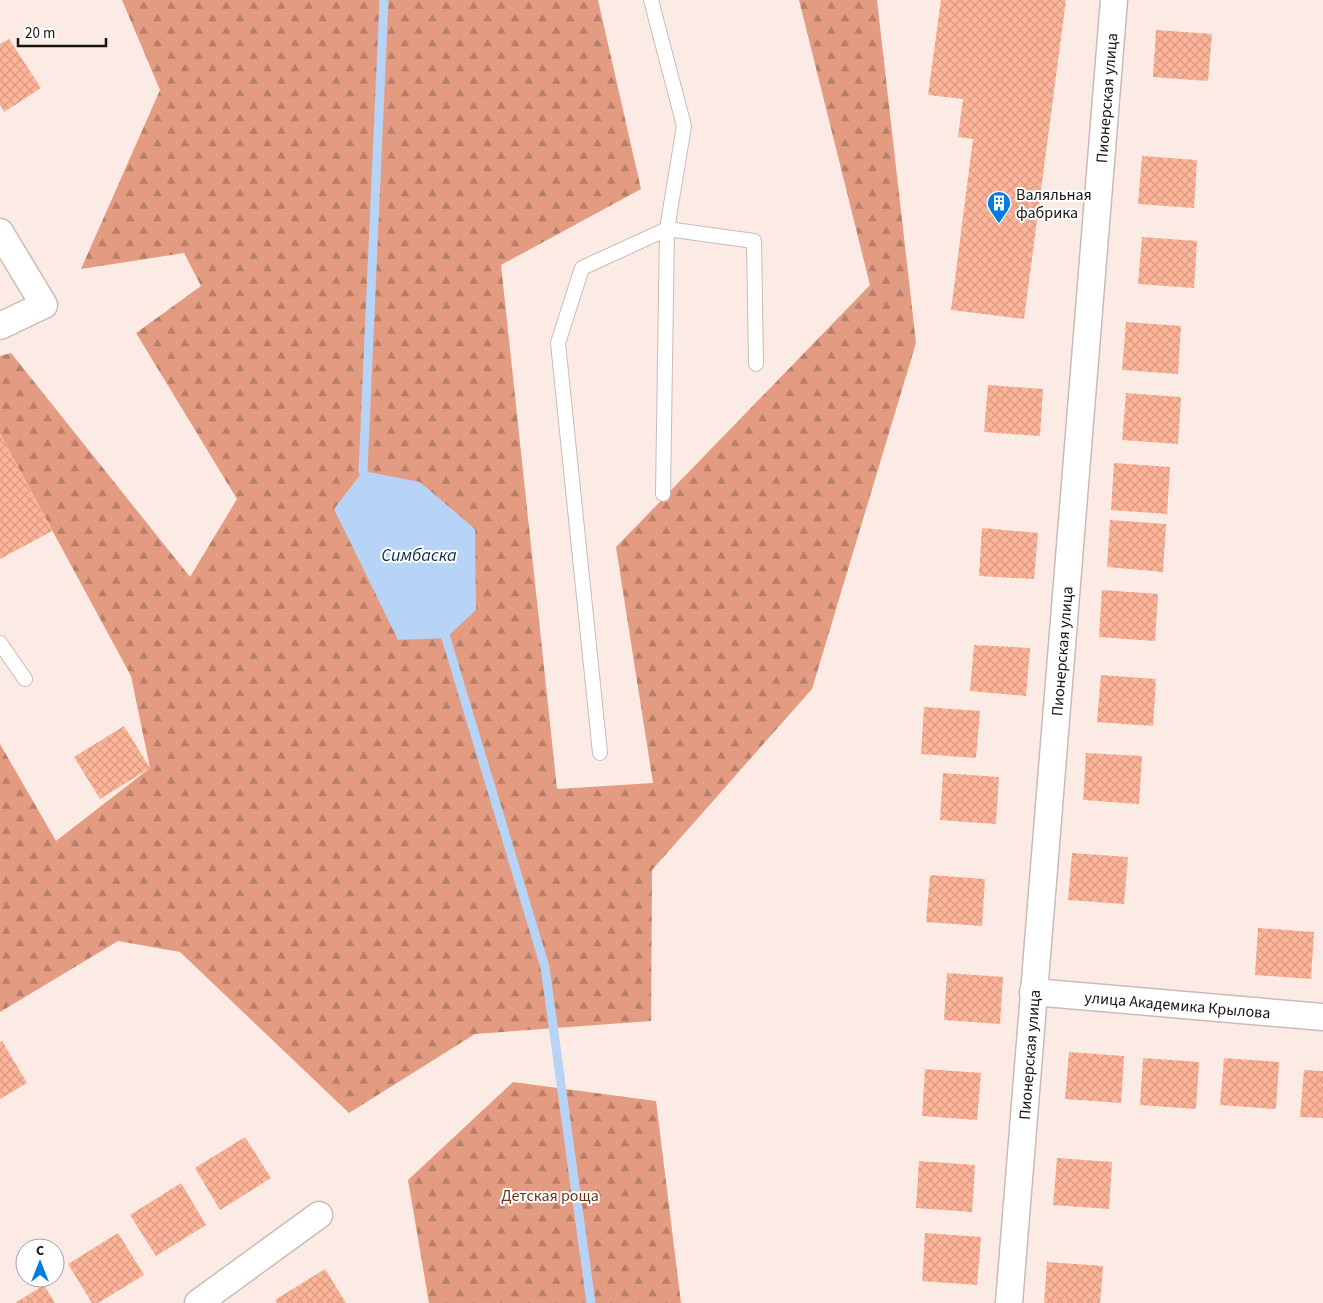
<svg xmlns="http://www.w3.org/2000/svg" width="1323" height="1303" font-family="'Source Sans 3',sans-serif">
<defs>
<pattern id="forest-firs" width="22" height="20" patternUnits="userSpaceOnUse" patternTransform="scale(1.25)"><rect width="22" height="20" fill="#e39c81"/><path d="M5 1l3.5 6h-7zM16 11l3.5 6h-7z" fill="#b77e68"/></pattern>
<pattern id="building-cross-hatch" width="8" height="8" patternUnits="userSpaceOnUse" patternTransform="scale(1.25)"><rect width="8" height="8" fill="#fdb498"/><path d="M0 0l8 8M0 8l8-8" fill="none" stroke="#d89a82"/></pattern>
</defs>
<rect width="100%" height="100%" fill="#fcebe5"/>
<g fill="url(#forest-firs)">
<path d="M122,0h476l43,189 -140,76 56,524 96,-6 -37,-236 254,-262 -71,-285h78l39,343 -104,346 -160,181 -1,151 -176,13 -126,79 -169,-161 -62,-11 -118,71v-268l56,97 94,-73 -19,-92 -131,-242v-78l11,-3 179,224 47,-78 -101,-166 65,-47 -17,-33 -103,16 79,-179z"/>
<path d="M513,1082l143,19 25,202h-252l-21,-123z"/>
</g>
<path fill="#b7d3f5" d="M363,471l57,11 55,47 1,81 -30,28 -48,2 -64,-131z"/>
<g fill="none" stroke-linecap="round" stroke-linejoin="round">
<g stroke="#b7d3f5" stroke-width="9">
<path d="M368,481l-5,-10 21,-471"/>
<path d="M440,627l6,11 99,329 46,336"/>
</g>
</g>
<g fill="url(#building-cross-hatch)">
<path d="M941,0h125l-42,319 -73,-9 22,-171 -15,-2 5,-38 -35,-4z"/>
<path d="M1156,30l56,4 -4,47 -55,-4z"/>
<path d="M9,39l32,49 -37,24 -4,-7v-61z"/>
<path d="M1142,156l55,4 -3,48 -56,-4z"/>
<path d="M1142,237l55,4 -3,47 -56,-4z"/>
<path d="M1126,322l55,4 -3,48 -56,-4z"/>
<path d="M988,385l55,4 -3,47 -56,-4z"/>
<path d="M1126,393l55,4 -3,47 -56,-4z"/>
<path d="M0,434l52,97 -52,28z"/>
<path d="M1114,463l56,4 -3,47 -56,-4z"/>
<path d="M1110,520l56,4 -3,48 -56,-5z"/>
<path d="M982,528l56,5 -4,46 -55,-3z"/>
<path d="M1102,590l56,4 -3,47 -56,-4z"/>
<path d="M974,645l56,3 -4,48 -56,-5z"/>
<path d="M1101,675l55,4 -3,47 -56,-4z"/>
<path d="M924,707l56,4 -4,47 -55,-4z"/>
<path d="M124,726l26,42 -50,31 -26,-42z"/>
<path d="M1086,753l56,3 -3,48 -56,-4z"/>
<path d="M943,773l56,4 -3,47 -56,-4z"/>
<path d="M1072,853l56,4 -4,47 -56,-4z"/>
<path d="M930,875l55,4 -3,47 -56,-4z"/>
<path d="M1258,928l56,4 -3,47 -56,-4z"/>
<path d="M947,973l56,4 -3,47 -56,-4z"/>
<path d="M2,1041l25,42 -27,16v-57z"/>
<path d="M1069,1052l55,4 -3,47 -56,-4z"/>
<path d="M1143,1058l56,4 -3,47 -56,-4z"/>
<path d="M1224,1058l55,4 -3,47 -56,-4z"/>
<path d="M925,1069l56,4 -4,47 -55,-4z"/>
<path d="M1304,1070l19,1v47l-23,-1z"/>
<path d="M245,1137l26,41 -51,32 -25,-42z"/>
<path d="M1057,1158l55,4 -3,47 -56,-4z"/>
<path d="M919,1161l56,4 -3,47 -56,-4z"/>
<path d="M181,1183l25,42 -50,31 -26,-41z"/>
<path d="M118,1233l26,42 -46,28h-6l-24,-39z"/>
<path d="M925,1233l56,4 -4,48 -55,-4z"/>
<path d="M1047,1262l56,4 -3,37h-56z"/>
<path d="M325,1269l21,34h-69l-2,-3z"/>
<path d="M44,1285l11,18h-40z"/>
</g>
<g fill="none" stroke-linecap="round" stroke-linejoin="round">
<g stroke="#cbbbb6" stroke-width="16">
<g id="lane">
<path d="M651,0l33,126 -17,103 87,12 2,123"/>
<path d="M0,643l25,36"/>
<path d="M600,753l-42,-410 24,-75 85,-39 -4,265"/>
</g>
</g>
<g stroke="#cbbbb6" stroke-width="29">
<g id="street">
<path d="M0,232l44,73 -44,21"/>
<path id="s1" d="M1033,992l290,25"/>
<path d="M198,1303l121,-88"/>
<path id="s2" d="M1009,1303l105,-1303"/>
</g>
</g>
<use href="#lane" stroke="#fff" stroke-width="14"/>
<use href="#street" stroke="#fff" stroke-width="26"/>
</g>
<defs>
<g id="building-pin" transform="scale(1.25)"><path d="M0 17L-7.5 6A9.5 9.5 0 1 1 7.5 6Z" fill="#007ce2" stroke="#fff"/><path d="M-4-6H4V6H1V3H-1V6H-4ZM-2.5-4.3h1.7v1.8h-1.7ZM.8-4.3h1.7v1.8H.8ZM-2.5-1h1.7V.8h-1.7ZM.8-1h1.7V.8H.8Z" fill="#fff"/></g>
</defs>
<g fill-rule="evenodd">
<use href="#building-pin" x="999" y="203"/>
</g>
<g text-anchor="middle" stroke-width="4" stroke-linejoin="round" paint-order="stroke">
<g font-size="16" fill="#1a1412" stroke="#fff">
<text dy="6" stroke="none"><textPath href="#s2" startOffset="1209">Пионерская улица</textPath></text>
<text dy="6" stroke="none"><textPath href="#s2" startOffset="654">Пионерская улица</textPath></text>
<text dy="6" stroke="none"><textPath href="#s1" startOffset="145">улица Академика Крылова</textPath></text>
<text dy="6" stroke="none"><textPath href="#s2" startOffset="249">Пионерская улица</textPath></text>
</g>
<g font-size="16" fill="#1a1412" stroke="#fff" text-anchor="start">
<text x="1016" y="200">Валяльная<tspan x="1016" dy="18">фабрика</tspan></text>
</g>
<g font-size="16" fill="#723217" stroke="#fff">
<text x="550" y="1201">Детская роща</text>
</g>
<g font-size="18" font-style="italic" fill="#0c2d50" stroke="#fff">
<text x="419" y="561">Симбаска</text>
</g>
</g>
<g transform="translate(40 1263)"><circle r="24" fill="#ffffff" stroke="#a3a1a0"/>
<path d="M0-4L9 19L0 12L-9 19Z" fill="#007ce2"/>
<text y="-8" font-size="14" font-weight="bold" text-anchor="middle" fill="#1a1412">С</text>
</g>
<path d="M18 38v8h88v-8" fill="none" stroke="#1a1412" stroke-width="2.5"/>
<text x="25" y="38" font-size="15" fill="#1a1412" stroke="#ffffff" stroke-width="4" paint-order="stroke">20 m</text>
</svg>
